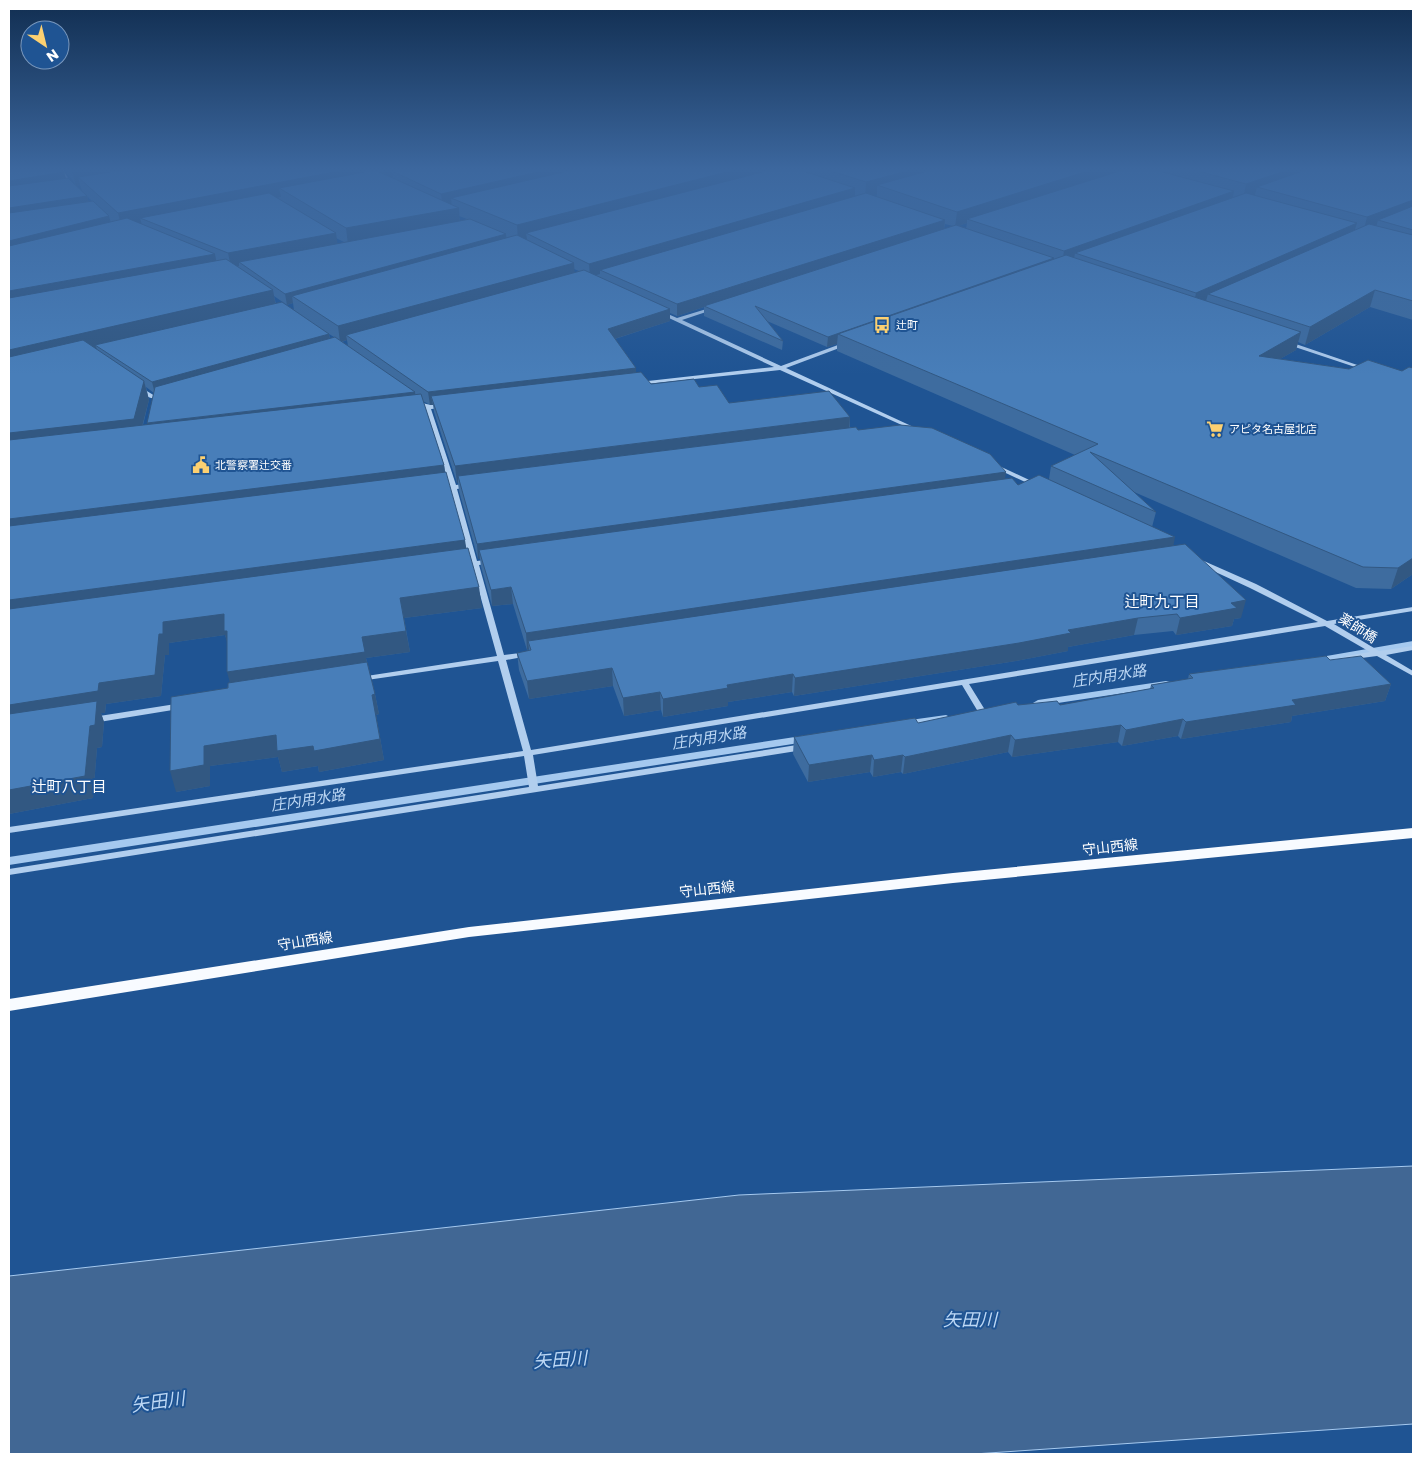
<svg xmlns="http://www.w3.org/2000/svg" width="1422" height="1463" font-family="Poppins,'Noto Sans JP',sans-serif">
<rect width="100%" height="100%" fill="#1f5493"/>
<path fill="#416794" stroke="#a5c9ef" d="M1413,1166v258l-439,30h-965v-178l730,-81z"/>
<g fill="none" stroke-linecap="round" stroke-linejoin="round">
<g fill="#a5c9ef" fill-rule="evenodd">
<path d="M1413,641v6l-98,17 -5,-3 5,-3z"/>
<path d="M1166,681l4,1 1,2 -1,2 -132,20 -5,-3 5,-3z"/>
<path d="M946,715l6,3 -2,2 -47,7 -6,-3 6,-3z"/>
<path d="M808,735l4,2 2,2 -2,2 -803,124v-8z"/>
</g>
<g fill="#b1ceee" fill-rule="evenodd">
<path d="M59,170h4l12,19h-4z"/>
<path d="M713,307l5,1 -36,12 99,46 65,-24h4v2l-64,24 134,62 -5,1 -135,-61 -143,15 -1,-1 3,-2 135,-15 -118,-55 5,-1 16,7z"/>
<path d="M1286,342h4l79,27 -5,1 -78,-26z"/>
<path d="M137,385l18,11 8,-3 3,2c-14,8 -19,1 -31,-7l-1,-1z"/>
<path d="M423,403c9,4 18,-1 25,3l-3,2 -14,1 25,76 14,-2 3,2 -3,2 -13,2 20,72 16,-2 4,2 -4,2 -14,2 25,90 24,-3 4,2 -4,2 -22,4 25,90 787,-128 -68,-34 -56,-26 -1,-2 4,-2 59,26 71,37 86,-14v4l-79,13 45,27 34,-5v4l-27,5 27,16v5l-36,-20 -31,4 -1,-2 1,-2 24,-4 -45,-26 -356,58 21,34 -4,3 -3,-1 -21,-35 -429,70 5,31 265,-42 3,1 1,2 -4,3 -794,125v-6l520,-82 -5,-31 -515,77v-6l514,-76 -25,-90 -138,20 -4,-2 4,-2 137,-21 -25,-90 -11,1 -4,-2 1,-2 12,-1 -20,-72 -9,1 -3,-2 1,-1 10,-2 -24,-76 -10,1 -3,-2 9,-2 -1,-2z"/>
<path d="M995,464l45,21 1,1 -1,1h-4l-43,-20 -1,-1z"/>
<path d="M182,703l3,1 1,2 -1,2 -92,15 -4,-3 4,-3z"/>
</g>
<path fill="#f8fbff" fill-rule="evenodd" d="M1413,828v10l-460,45 -484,54 -460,74v-12l460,-72 484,-54z"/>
</g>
<g fill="#3e6c9f" fill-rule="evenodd">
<path d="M9,170l55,2 2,7 9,5 -10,-14h1348v150l-43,-13 -65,38 -7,-3 -2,8 -16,9 69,10 53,2 11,-3v206l-22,15 -35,-1 -222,-96 22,20 -4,15 21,18 68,73 -7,1 -2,7 -56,9 -3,-4 -39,4 -66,12v4l-52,10 -222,35 -2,-4 -64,10v4l-65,11 -2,-7 -37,6 -11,-30 -84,13 -10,-29 -2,-17 12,-2v-2l-2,1 -14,-46 -21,2 -11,-39 -1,-8h-2l-19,-68 -1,-8h-1l-23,-71 -1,-7h-3l-7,-4 21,64 1,7 37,136 -78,10 6,34 -44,6 9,36 4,20 -3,1 8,45 -65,12 -1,-6 -36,6 -4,-15 -68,9v20l-34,6 54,-110 -3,-41 -2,-6 -56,8v12h-4l-4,41 -55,8 -1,9h-4l3,9 -2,25 -5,1 -4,50 -84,16zM80,185l2,6 -6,-5zM877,194l-1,3 -5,-2zM87,196l5,5h-4zM459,216l8,3 -7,2zM967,223l-1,6 -8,-3zM945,224l8,2 -9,3zM336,238l8,4 -7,2zM574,269l5,2 -5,2zM274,296l13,9 6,-2 1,7 -18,-6zM704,307v9l78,34 1,-9 -16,-20 60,26 10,-3v7l238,104 -24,11 -2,13 -31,6 -13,-6 -155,-52v-10l-121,-14 -30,-16 -48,-3 -15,-11 -21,-34 55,-18v-8l7,3zM329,334l5,3 -4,2zM347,340l1,6 -6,-4zM146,387l8,6 -7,32h-4l6,-25z"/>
<path d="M1330,660l61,24 -6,17 -93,15 -1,6 -110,17 -3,-3 -56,10 -4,-4 -106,15 -4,-5 -105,22 -2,-2 -28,5 -3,-5 -62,10 -15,-28 1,-17 124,-14 100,-18h42l90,-16 1,-4 37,-6 1,-5z"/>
</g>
<g fill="#325882">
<path d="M83,170h101l-106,7 2,8 -4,1 -4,-15z"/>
<path d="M345,170h21l2,10 -89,8 2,9 -129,26 -12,-5 2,7 -20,4 -4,-16z"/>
<path d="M383,170h53l-44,1 1,8 -9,2z"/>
<path d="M547,170h63l-159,28 1,9 -9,2 -2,-15z"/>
<path d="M735,170h41l-250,63 1,6 -9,2 -1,-16z"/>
<path d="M911,170h49l-83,15v9l-12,3 1,-15z"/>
<path d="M1091,170h44l-168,49v4l-12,4 2,-15z"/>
<path d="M1288,170h37l-68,17 -2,8 -12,4 3,-15z"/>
<path d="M64,172l4,15 -59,9v-15z"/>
<path d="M855,188v12l-255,70v4l-10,3 -1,-13z"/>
<path d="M1234,191l-2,11 -157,51 -1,6 -12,4 2,-12z"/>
<path d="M87,196l4,15 -82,13v-16z"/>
<path d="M1413,200v14l-35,6 -2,8 -13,5 4,-16z"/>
<path d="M459,208l1,16 -112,21 -2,-17z"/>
<path d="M109,216l4,15 -104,27v-17z"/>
<path d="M945,220l-1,11 -240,75v1l-27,9v-12z"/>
<path d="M1357,223l-4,13 -145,58 -2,7 -13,6 3,-14z"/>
<path d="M336,233l2,14 -99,15v4l-8,1 -3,-14z"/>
<path d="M506,234l1,11 -215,51 1,7 -6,2 -2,-11z"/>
<path d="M215,254l3,16 -209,39v-18z"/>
<path d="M1054,258l-2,9 -214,67 -1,10 -10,3 1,-10z"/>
<path d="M574,263l1,14 -229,58 1,5 -7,2 -2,-16z"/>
<path d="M273,290l3,17 -181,38 2,4 -88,20v-19z"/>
<path d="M1375,290l-5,17 -65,38 5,-18z"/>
<path d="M670,309v12l-62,20v-12z"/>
<path d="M1301,332l-5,18 -42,24 5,-18z"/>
<path d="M329,334l2,11 -176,49 -3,-12z"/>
<path d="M636,368v13l-205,15 2,9h-3l-2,-13z"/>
<path d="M144,381l5,19 -10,38 -130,15v-20z"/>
<path d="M415,392l2,14 -267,31 -3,-14z"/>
<path d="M850,417l-1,16 -391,43v7h-1l-2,-17z"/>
<path d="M444,465l3,19 -438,56v-21z"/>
<path d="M1006,472l-2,15 -525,63 1,9h-2l-1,-15z"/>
<path d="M1175,537l-3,16 -644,88 1,8 -2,1 -1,-17z"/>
<path d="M465,540l3,20 -459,60v-20z"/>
<path d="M1413,558v16l-22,15 7,-21z"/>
<path d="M479,587l3,21 -78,10 -4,-20z"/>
<path d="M511,587l2,17 -21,2 -1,-16z"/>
<path d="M1246,600l-5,18 -7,1 -2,7 -56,9 4,-17 51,-15z"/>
<path d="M224,614l5,20 1,18 -5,-17 -56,8v12h-4l-4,41 -55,8 -1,9h-4l3,9 -2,25 -5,1 -4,50 -84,16v-109l90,-22 60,-49 4,-12z"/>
<path d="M1138,618l-4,17 -66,12v4l-52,10 -222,35 1,-18z"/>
<path d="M406,631l4,21 -44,6 3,15 -136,21 -6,-22 135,-35z"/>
<path d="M612,668l1,18 -84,13 -2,-18z"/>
<path d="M793,674l-1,18 -64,10v4l-65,11v-18l64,-14z"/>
<path d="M1391,684l-6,17 -93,15 -1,6 -110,17 5,-17 106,-22z"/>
<path d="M660,692l1,18 -37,6 -1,-18z"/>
<path d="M375,694l4,20 -3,1 8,45 -65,12 -1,-6 -36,6 -4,-15 -68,9v20l-34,6 -6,-21 34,-25z"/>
<path d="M1183,719l-5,17 -56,10 4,-16z"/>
<path d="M1121,725l-3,17 -106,15 3,-17z"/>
<path d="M1011,735l-3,17 -105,22 2,-17z"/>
<path d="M872,755l-2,17 -62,10 1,-17z"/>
<path d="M903,755l-2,17 -28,5 1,-17z"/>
</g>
<g fill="#487eb9" stroke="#325882">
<path d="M9,170h53l2,2 -55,9z"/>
<path d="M71,170h12l-11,1z"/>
<path d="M124,170h221l-227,43 -40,-36z"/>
<path d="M375,170l84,38 -113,20 -67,-40z"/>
<path d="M397,170h150l-106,24 -49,-23z"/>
<path d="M572,170h163l-218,55 -66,-27z"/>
<path d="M770,170h30l55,18 -266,76 -63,-31z"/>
<path d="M828,170h83l-45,12z"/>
<path d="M931,170h160l-134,42 -80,-27z"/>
<path d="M1123,170h32l79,21 -170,60 -97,-32z"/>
<path d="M1194,170h94l-42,14z"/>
<path d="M1305,170h108v30l-46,17 -110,-30z"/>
<path d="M68,178l19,18 -78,12v-22z"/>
<path d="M269,193l67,40 -108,20 -88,-35z"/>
<path d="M866,193l79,27 -268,84 -77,-34z"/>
<path d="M1246,193l111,30 -161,70 -121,-40z"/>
<path d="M93,201l16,15 -100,25v-28z"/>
<path d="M1413,206v24l-35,-10z"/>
<path d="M127,218l88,36 -206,37v-45z"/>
<path d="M470,219l36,15 -221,60 -46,-32z"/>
<path d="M1369,224l44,11v66l-38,-11 -65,37 -102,-33z"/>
<path d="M956,225l98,33 -226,79 -73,-31 28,35 -79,-35z"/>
<path d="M517,235l57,28 -236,63 -46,-30z"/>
<path d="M1066,255l235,77 -42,24 90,13 19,-9 34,11 7,-4 4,1v190l-15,10 -35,-1 -273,-115 66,60 -105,-46 47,-22 -260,-110z"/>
<path d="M226,259l47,31 -264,60v-52z"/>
<path d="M584,270l86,39 -62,20 28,39 -208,24 -82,-57z"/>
<path d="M282,302l47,32 -177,48 -57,-37z"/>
<path d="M335,337l80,55 -268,31 8,-36z"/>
<path d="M83,340l61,41 -10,38 -125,14v-76z"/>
<path d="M641,372l10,12 43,-5 5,8 18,-2 12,18 100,-12 21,26 -395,49 -24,-70z"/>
<path d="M421,394l23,71 -435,54v-79z"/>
<path d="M900,425l32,3 58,26 16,18 -529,72 -19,-68 398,-49 2,3z"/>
<path d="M446,472l19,68 -456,60v-74z"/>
<path d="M1039,475l136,62 -649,96 -15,-46 -20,3 -12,-40 533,-72 6,7z"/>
<path d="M1185,544l61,56 -15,3 6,5 -57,10 -3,-4 -39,4 -70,12 3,3 -52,10 -224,35 -2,-4 -66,11 1,3 -65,11 -3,-7 -37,6 -11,-30 -85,13 -10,-28 14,-3 -3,-9z"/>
<path d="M468,548l11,39 -79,11 6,33 -44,6 3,15 -138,20v-41h-3v-17l-61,8v12h-4l-4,41 -56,8 -1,8 -89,14v-96z"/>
<path d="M1326,656l4,4 31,-4 30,28 -99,16 4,5 -110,17 -3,-3 -57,11 -5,-5 -106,15 -4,-5 -106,22 -2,-2 -29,5 -2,-5 -63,10 -15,-28 121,-19 3,5 98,-21 2,3 39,-4 3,4 94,-17 -3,-3 42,-7 -4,-4z"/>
<path d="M367,662l8,32 -3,1 8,44 -66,12 -1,-5 -36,5 -1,-16 -72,11v19l-34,6 1,-74 57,-9v-5z"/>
<path d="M97,701l-2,24 -5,1 -5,50 -76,14v-76z"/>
</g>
<linearGradient id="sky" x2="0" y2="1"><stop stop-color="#112e51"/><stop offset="0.45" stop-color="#3c679e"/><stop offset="1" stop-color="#3c679e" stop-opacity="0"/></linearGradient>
<rect width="1422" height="375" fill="url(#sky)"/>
<defs>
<g id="bus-bare" transform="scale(1.35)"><path d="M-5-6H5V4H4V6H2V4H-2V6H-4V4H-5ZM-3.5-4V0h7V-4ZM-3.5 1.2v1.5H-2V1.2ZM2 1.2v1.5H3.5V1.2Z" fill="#fcd071" stroke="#1f5493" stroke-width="2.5" paint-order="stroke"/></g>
<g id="supermarket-bare" transform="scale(1.35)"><path d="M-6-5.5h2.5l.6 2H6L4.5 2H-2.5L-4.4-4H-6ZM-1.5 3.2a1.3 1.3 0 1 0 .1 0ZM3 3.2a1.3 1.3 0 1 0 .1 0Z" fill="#fcd071" stroke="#1f5493" stroke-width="2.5" paint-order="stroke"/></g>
<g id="civic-bare" transform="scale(1.35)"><path d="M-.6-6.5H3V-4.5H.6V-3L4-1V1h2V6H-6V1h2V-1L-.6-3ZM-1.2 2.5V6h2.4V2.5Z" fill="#fcd071" stroke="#1f5493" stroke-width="2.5" paint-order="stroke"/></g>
</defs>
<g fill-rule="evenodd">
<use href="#bus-bare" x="882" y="325"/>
<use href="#supermarket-bare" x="1215" y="429"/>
<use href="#civic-bare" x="201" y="465"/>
</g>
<g text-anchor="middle" stroke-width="4" stroke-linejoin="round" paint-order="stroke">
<g font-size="11" fill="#fff" stroke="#1f5493" text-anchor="start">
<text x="896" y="329">辻町</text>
<text x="1229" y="433">アピタ名古屋北店</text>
<text x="215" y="469">北警察署辻交番</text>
</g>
<g font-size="14" fill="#fff" stroke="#1f5493">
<text transform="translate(1358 628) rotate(32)" y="5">薬師橋</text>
<text transform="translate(1110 847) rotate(-6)" y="5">守山西線</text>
<text transform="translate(707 889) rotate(-6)" y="5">守山西線</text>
<text transform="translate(305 941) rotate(-9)" y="5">守山西線</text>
</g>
<g font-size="15" fill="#fff" stroke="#1f5493">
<text x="1162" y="607">辻町九丁目</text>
<text x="69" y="792">辻町八丁目</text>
</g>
<g font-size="15" font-style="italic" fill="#bdd8f5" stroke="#1f5493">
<text transform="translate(1109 676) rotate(-9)" y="5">庄内用水路</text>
<text transform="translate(709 738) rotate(-9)" y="5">庄内用水路</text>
<text transform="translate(308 800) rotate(-9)" y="5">庄内用水路</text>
</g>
<g font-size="18" font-style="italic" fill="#bdd8f5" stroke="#1f5493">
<text x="970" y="1326">矢田川</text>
<text transform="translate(560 1360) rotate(-4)" y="6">矢田川</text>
<text transform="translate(158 1402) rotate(-8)" y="6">矢田川</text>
</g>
</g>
<rect width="1422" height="1463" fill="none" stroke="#ffffff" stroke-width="20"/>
<g transform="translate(45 45) rotate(145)"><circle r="24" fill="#1f5493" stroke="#7998be"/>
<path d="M0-4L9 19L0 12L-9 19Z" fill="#fcd071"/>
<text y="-8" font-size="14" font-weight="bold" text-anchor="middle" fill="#ffffff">N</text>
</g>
</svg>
